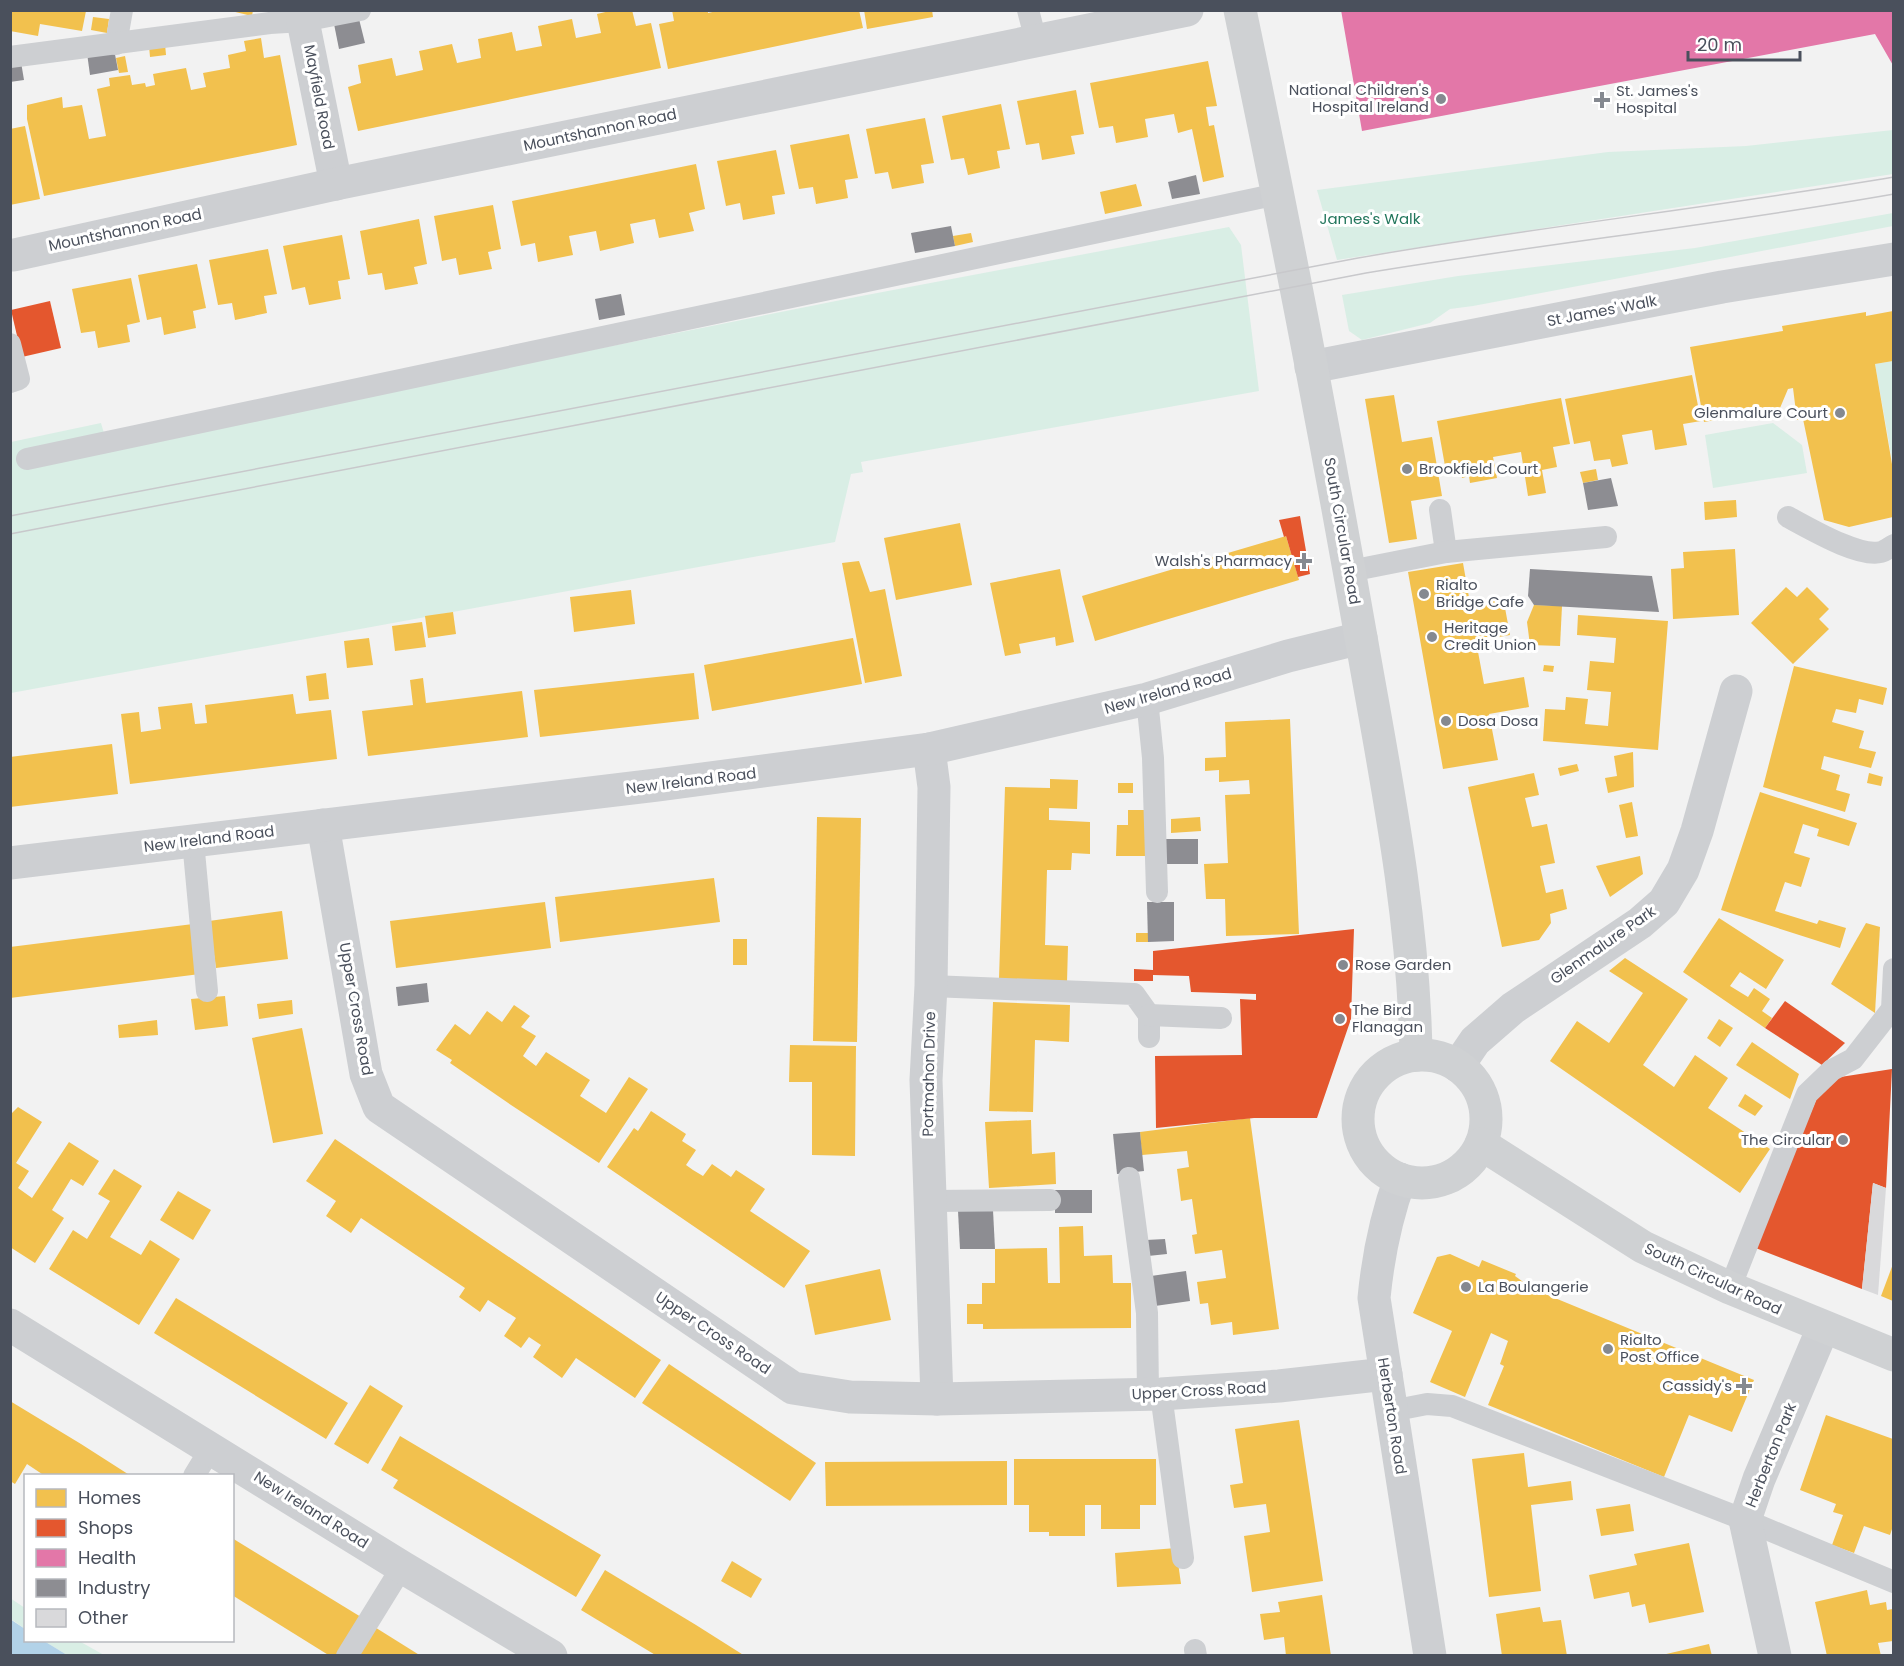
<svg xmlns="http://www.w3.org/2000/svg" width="1904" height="1666" font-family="Poppins,sans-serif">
<rect width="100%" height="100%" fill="#f2f2f2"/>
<g fill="#d9eee5">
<path d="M1893,130v44l-556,86 -20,-70 291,-38 138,-6z"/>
<path d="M1893,213v13l-420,80 -23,3 -20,14 -68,17 -13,-9 -7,-36 116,-19 237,-28z"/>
<path d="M1229,227l12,18 18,146 -398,71 2,10 -12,2 -16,68 -824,151v-251l90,-19 7,24 748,-150z"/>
<path d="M1893,361v105l-18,-102z"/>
<path d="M1773,423l29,22 5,28 -94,15 -8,-53z"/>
<path d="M10,1598l15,10v21l-14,-10z"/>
<path d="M44,1641h35l25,14h-37z"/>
</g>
<path fill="#b2d2e8" d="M10,1619l15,10 1,11 18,1 23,14h-56z"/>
<g fill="#f2c14e">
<path d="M10,10h72l4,1 -4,20 -42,-7 -2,12 -28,-5z"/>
<path d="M227,10h26l-1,6z"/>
<path d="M614,10h18l4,16 15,-3 10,45 -303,63 -10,-44 13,-4 -3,-18 34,-7 4,18 14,-3 13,-3 -4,-19 33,-7 5,19 24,-5 -3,-19 34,-7 4,19 26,-5 -4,-20 34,-7 4,19 25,-5 -4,-19z"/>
<path d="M672,10h36v3l13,-3h138l4,18 -195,41 -9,-45 15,-3z"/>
<path d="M864,10h68l1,7 -66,12z"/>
<path d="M93,17l16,2 -2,14 -16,-3z"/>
<path d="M261,38l3,20 16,-3 17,90 -253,51 -17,-77v-14l35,-8 1,11 19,-3 7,34 17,-3 -9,-47 13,-3 -1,-8 21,-3 2,10 13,-2 1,4 9,-2 -2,-11 33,-6 5,22 15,-3 -3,-14 27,-5 -2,-13 18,-4 -2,-10z"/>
<path d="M165,44l1,11 -16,2 -1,-11z"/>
<path d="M125,56l3,16 -9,1 -3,-15z"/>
<path d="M1208,61l9,45 -11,1 3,19 5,-1 10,52 -21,5 -11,-53 -14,4 -4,-19 -29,5 3,18 -32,6 -3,-17 -14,2 -9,-45z"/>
<path d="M1076,90l8,44 -13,2 4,18 -33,6 -3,-17 -13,2 -9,-44z"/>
<path d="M1001,104l9,45 -13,2 3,17 -32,7 -4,-17 -13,2 -9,-44z"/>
<path d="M925,118l9,45 -13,2 3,18 -32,6 -4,-17 -13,2 -9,-45z"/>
<path d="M25,126l15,73 -30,6v-76z"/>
<path d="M849,134l9,44 -13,2 3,18 -32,6 -3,-17 -14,2 -9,-44z"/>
<path d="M776,150l9,44 -13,2 3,18 -32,6 -3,-17 -14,3 -9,-45z"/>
<path d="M696,164l9,45 -16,4 5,18 -35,7 -4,-19 -25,5 4,19 -34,8 -4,-20 -27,5 4,19 -35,7 -3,-19 -14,3 -9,-45z"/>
<path d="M1136,184l6,22 -37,8 -5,-22z"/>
<path d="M493,205l8,44 -13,3 4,17 -33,6 -3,-17 -14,3 -8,-45z"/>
<path d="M419,219l8,45 -13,3 4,17 -33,6 -3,-17 -14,2 -8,-44z"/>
<path d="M971,233l2,9 -18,4 -2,-10z"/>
<path d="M342,235l8,44 -12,2 3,18 -32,6 -4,-18 -13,3 -9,-44z"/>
<path d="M268,249l9,45 -13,2 3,17 -32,7 -3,-17 -14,2 -9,-45z"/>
<path d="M197,264l9,44 -13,3 3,17 -32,7 -3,-18 -14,3 -9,-45z"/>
<path d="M131,278l9,44 -13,3 3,17 -32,6 -3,-17 -14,2 -9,-44z"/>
<path d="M1893,311v50l-18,3 18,106v47l-44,10 -25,-7 -21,-101 -6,1 -4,-32 -5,1 -8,19 -76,14 -14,-75 93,-16 -1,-5 84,-14v4z"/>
<path d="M1692,375l9,46 -18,3 4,21 -32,5 -3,-20 -30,5 6,29 -16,3 -2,-8 -16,2 -4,-20 -16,3 -9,-45z"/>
<path d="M1394,395l8,47 30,-5 10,59 -31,5 6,38 -28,4 -24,-144z"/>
<path d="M1561,398l9,46 -17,3 4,20 -15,3 4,23 -18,3 -7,-44 -28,5 4,21 -16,3 -11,2 -1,-7 -7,2 -3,-15 -14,3 -8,-45z"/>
<path d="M1596,469l2,11 -15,3 -3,-11z"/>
<path d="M1736,500l1,17 -32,3 -1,-18z"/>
<path d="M960,523l12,62 -76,15 -12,-62z"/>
<path d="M1286,536l13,44 -204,61 -13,-45z"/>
<path d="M1735,549l4,66 -66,4 -2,-50 13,-1 -1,-16z"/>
<path d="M859,561l11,31 15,-3 17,87 -37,7 -23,-120z"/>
<path d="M1463,563l7,40 33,-6 7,38 -34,6 8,43 40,-7 5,30 -40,7 9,46 -55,9 -35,-197z"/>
<path d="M1060,569l14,73 -18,4 -1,-9 -36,7 2,9 -16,3 -15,-73z"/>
<path d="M1786,587l11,10 10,-10 22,22 -10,10 10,10 -36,35 -42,-41z"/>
<path d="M631,590l4,34 -61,8 -4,-35z"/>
<path d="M1534,605l28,1 -2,40 -30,-1 -3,-23z"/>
<path d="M453,612l3,22 -28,4 -3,-22z"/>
<path d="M1578,615l90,6 -10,129 -115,-9 2,-32 20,1 1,-13 22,2 -3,25 23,2 3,-34 -24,-2 3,-29 24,2 2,-25 -39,-3z"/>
<path d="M422,622l4,25 -31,4 -3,-25z"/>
<path d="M369,638l4,27 -26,3 -3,-27z"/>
<path d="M853,638l9,46 -150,27 -8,-46z"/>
<path d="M1544,665l10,1 -1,6 -10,-1z"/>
<path d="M1794,666l93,22 -4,17 -24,-6 -3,14 -20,-4 -4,13 32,9 -5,17 17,4 -5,16 -47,-12 -3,13 19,6 -4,15 14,4 -5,18 -82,-25z"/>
<path d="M326,673l3,26 -20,2 -3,-25z"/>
<path d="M694,673l5,46 -159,18 -6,-47z"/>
<path d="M423,678l3,25 96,-12 6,46 -160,19 -6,-45 51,-6 -3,-25z"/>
<path d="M293,694l3,20 35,-4 6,49 -207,25 -9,-70 18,-2 2,20 20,-3 -3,-22 34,-4 3,21 12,-1 -2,-18z"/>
<path d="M1290,719l9,215 -73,2 -1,-37h-19l-2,-35 24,-1 -3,-68 25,-1 -1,-14 -30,2v-12l-14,1v-13l21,-1 -1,-35z"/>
<path d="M112,744l6,50 -108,13v-50z"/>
<path d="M1633,752l1,35 -26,6 -3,-15 12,-2 -3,-20z"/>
<path d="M1577,764l2,7 -19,5 -2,-8z"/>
<path d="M1534,773l5,22 -14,3 7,29 15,-3 8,39 -15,3 6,27 17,-4 4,20 -17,5 1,9 -12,17 -37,7 -34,-160z"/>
<path d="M1869,773l14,4 -2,9 -14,-3z"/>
<path d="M1050,779l28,1 -1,29 -28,-1v12l41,2v32l-18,-1 -1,17h-24l-2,75 23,1 -1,36 -68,-3 6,-192 45,1z"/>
<rect x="1118" y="783" width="15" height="10"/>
<path d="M1760,792l97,31 -8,23 -32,-10 2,-7 -16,-5 -9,29 16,5 -9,29 -16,-5 -10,29 42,13 2,-4 27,8 -6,20 -119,-38z"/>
<path d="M1632,802l6,34 -12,2 -7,-33z"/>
<path d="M1128,810h19l-1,46h-30l1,-31h11z"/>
<path d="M817,817l44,1 -4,224 -44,-1z"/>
<path d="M1200,817l1,14 -30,2v-14z"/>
<path d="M1640,856l3,18 -33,23 -14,-31z"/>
<path d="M714,878l6,44 -160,20 -5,-45z"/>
<path d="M545,902l6,46 -155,20 -6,-47z"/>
<path d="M282,911l6,48 -72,9 -7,-47z"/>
<path d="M1719,918l65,42 -18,29 -26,-17 -10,14 18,11 6,-9 16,11 -8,12 10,7 -7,10 -82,-56z"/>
<path d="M1866,923l14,4 -5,86 -44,-29z"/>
<path d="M193,924l7,50 -190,24v-51z"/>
<rect x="1136" y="933" width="12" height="9"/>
<rect x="733" y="939" width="14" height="26"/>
<path d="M1625,958l63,41 -45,66 31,22 21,-32 33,23 -20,30 62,41 -30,44 -190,-132 27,-40 32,22 34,-50 -34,-22z"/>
<path d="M225,996l3,30 -33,4 -4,-31z"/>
<path d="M292,1000l1,14 -34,5 -2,-15z"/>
<path d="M993,1002l77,3 -1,37 -34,-2 -2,72 -44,-1z"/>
<path d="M514,1005l16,11 -9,11 15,9 -13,20 13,10 10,-14 44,28 -10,16 26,17 23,-36 19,12 -49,74 -88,-58 -61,-42 2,-3 -16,-10 19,-26 15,11 17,-24 15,11z"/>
<path d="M1719,1019l14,9 -13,19 -13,-9z"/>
<path d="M157,1020l1,15 -39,3 -1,-13z"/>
<path d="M302,1028l21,106 -50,9 -21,-105z"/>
<path d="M1752,1042l47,32 -9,25 -54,-34z"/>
<path d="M790,1045l66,1 -1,110 -43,-1v-73h-23z"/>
<path d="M1745,1094l18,12 -8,10 -17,-10z"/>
<path d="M18,1107l24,15 -26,41 13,8 -11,17 14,10 37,-56 30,19 -16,25 -12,-7 -19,31 12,8 -29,45 -25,-16v-132z"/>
<path d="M651,1111l35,23 -4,7 14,9 -10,15 7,5 10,6 9,-12 19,13 5,-7 29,19 -15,22 60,40 -26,37 -177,-121 27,-39 4,3z"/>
<path d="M1250,1118l29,211 -46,6 -1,-13 -21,3 -3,-22 -8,1 -3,-22 29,-4 -4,-28 -27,4 -3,-19 5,-1 -5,-35 -11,2 -4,-32 12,-2 -2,-16 -45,4 -2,-23z"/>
<path d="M1031,1120l1,34 23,-2 1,32 -67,4 -4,-66z"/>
<path d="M335,1139l326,221 -26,38 -59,-40 -14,20 -29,-21 8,-12 -12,-8 -8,11 -17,-12 12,-18 -28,-18 -8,12 -21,-15 6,-9 -104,-70 -10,15 -25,-17 10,-15 -30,-20z"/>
<path d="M114,1169l28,17 -32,51 31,18 9,-15 30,19 -41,66 -90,-56 24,-39 14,9 23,-38 -12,-7z"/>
<path d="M178,1191l33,19 -18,30 -33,-20z"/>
<path d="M1083,1226l1,30 28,-1 1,28h18v45l-148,1v-5h-16v-20h15v-21h13v-34l52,-1 1,35h12l-1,-56z"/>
<path d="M1450,1254l29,13 3,-7 34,14 -1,2 18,13 221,91 -22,52 -43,-17 -25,62 -176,-72 16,-39 -4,-2 8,-23 -17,-8 -26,64 -35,-15 22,-51 -39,-18 24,-56z"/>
<path d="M1893,1264v37l-12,-5z"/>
<path d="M880,1269l11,51 -76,15 -10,-50z"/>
<path d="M176,1298l172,105 -22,36 -172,-106z"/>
<path d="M669,1364l147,99 -26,38 -148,-98z"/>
<path d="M370,1385l33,21 -35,58 -34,-20z"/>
<path d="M10,1401l71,43 50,32h-86l-18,-12 -12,20 -5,-3z"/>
<path d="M1826,1415l67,24v87l-3,9 -26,-9 -10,27 -22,-8 11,-30 -10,-3 3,-8 -36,-14z"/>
<path d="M1299,1420l24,161 -71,11 -8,-56 26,-4 -4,-28 -32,4 -4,-23 13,-2 -8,-54z"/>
<path d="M400,1436l201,119 -25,42 -183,-109 5,-8 -17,-10z"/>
<path d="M1524,1453l4,34 43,-6 2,19 -42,5 10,86 -52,6 -17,-138z"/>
<path d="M1014,1459h142v46h-16v24h-39v-24h-16v31h-36v-4h-20v-27h-15z"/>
<path d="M1007,1461v44l-181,1 -1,-44z"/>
<path d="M1630,1504l4,27 -33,5 -5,-27z"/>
<path d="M232,1538l129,79 -24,39h-7l-98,-61z"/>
<path d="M1689,1543l15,69 -55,11 -4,-19 -13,3 -3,-15 -35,7 -5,-24 48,-10 -3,-11z"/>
<path d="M1176,1548l5,36 -64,3 -2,-34z"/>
<path d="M732,1561l30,18 -11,19 -30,-17z"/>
<path d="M605,1570l91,55 49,31h-88l-76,-46z"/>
<path d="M1867,1590l3,15 16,-3 1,8 6,-1v32l-15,2 3,13h-54l-12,-54z"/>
<path d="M1322,1595l9,61h-45l-2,-19 -20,3 -4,-26 20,-2 -2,-10z"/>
<path d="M1540,1607l3,15 18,-2 6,36h-65l-6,-42z"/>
<path d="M373,1626l48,30h-66z"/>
<path d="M1709,1644l3,12h-50v-1z"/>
</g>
<g fill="#e4572e">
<path d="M50,301l11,47 -39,9 -11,-47z"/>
<path d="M1300,516l10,58 -12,3 -12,-41 -2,1 -5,-17z"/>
<path d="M1354,929l-3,90 -34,99h-63l-98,10 -1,-72 87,-1 -2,-56 16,1v-6l-65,-2 -2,-16 -36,-1v6h-19v-12l19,1v-19z"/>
<path d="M1785,1001l60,42 -23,22 -57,-37z"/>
<path d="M1892,1069l-6,119 -13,-5 -11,106 -109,-42 64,-149 17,-20z"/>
</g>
<path fill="#e377a8" d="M1341,10h553v57l-19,-33 -513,97z"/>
<g fill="#8d8d92">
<path d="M359,19l6,24 -26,6 -5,-25z"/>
<path d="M114,49l4,21 -28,5 -3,-22z"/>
<path d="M21,62l3,18 -14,2v-19z"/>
<path d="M1196,175l4,19 -28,5 -4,-17z"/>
<path d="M951,226l4,20 -40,7 -4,-20z"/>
<path d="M621,294l4,21 -26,5 -4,-21z"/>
<path d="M1611,478l7,28 -30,4 -5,-27z"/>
<path d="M1530,569l122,7 7,36 -125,-7 -6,-9z"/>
<rect x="1165" y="839" width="33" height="25"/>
<path d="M1147,902h27v39l-26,1z"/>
<path d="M427,983l2,19 -31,4 -2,-19z"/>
<path d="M1140,1132l4,39 -27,3 -4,-40z"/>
<rect x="1055" y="1190" width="37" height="23"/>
<path d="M993,1210l2,39h-35l-2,-38z"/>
<path d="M1165,1239l2,15 -19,2 -2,-16z"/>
<path d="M1186,1271l4,30 -35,5 -4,-30z"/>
</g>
<path fill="#d9d9db" d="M1873,1183l13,5 -8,107 -16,-6z"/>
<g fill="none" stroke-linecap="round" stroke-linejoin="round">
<g stroke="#cdcfd2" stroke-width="22">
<path d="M1028,10l8,31"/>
<path d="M116,44l6,-34"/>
<path d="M10,57l260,-34 33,-2 57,-11"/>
<path d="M10,344l9,35 -9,3"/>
<path d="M27,459l1251,-265"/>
<path d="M1440,510l6,42"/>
<path d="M1788,517c21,11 71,41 93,35 4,-1 9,-5 13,-7"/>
<path d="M1350,571l96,-19 160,-15"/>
<path d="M1147,699l6,59 4,134"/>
<path d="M193,841l14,150"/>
<path d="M931,986l203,8 15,21v22"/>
<path d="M1149,1015l72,3"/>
<path d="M1129,1178l18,135 1,81"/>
<path d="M930,1201l120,-1"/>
<path d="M1730,1288l77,-194 25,-24 21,-11 39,-50 2,-40"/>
<path d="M1161,1394l22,164"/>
<path d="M1391,1411l36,-7 25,2 293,114 149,62"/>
<path d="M194,1476l17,-28"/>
<path d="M1195,1650l1,6"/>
<path d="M347,1656l55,-89"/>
</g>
<g stroke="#cdcfd2" stroke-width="33">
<path d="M304,10l-1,11 33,163"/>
<path d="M14,255l322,-71 851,-174"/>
<path d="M1311,367l411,-80 172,-28"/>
<path d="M929,749l5,38 -3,199 -5,94 11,319"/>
<path d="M323,825l43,249 13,33 414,281 57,9 87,2 224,-5 118,-8 107,-12"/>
<path d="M10,863l647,-78 272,-36 218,-50 141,-43 73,-18"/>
<path d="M1458,1066l17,-25 38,-33 127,-85 24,-21 19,-32 14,-39 39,-140"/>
<path d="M10,1325l392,242 149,89"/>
<path d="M1775,1656l-30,-136 14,-41 64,-151"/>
</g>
<path stroke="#cdcfd2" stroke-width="33" d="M1400,1179c-14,38 -22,78 -26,119l56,358"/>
<g stroke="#cfd1d3" stroke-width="33">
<path d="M1240,10c44,211 85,422 122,633 24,137 52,273 54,412"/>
<circle cx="1422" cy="1119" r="64"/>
<path d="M1481,1144l162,103 87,41 164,67"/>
</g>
<g stroke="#c8c8cb" stroke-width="1.5">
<path d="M10,516l1348,-258c178,-31 358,-51 536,-81"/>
<path d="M10,534l1356,-261c175,-29 352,-48 528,-79"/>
</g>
</g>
<g fill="#858990" stroke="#fff" stroke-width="2">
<circle cx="1441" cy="99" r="6"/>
<path d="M1599 91h6v6h6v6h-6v6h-6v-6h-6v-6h6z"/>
<circle cx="1840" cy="413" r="6"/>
<circle cx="1407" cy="469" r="6"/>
<path d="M1301 552h6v6h6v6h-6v6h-6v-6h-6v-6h6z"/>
<circle cx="1424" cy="594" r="6"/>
<circle cx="1432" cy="637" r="6"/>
<circle cx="1446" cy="721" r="6"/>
<circle cx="1343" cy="965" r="6"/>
<circle cx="1340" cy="1019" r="6"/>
<circle cx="1843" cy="1140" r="6"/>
<circle cx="1466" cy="1287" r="6"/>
<circle cx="1608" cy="1349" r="6"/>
<path d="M1741 1377h6v6h6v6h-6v6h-6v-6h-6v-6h6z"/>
</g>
<g text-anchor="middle" stroke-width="6" stroke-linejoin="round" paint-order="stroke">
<g font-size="15" fill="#4a505c" stroke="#fff" text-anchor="start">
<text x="1429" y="95" text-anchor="end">National Children's<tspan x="1429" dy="17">Hospital Ireland</tspan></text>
<text x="1616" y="96">St. James's<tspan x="1616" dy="17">Hospital</tspan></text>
<text x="1828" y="418" text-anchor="end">Glenmalure Court</text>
<text x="1419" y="474">Brookfield Court</text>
<text x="1292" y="566" text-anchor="end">Walsh's Pharmacy</text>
<text x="1436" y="590">Rialto<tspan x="1436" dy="17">Bridge Cafe</tspan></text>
<text x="1444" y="633">Heritage<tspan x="1444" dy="17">Credit Union</tspan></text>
<text x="1458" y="726">Dosa Dosa</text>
<text x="1355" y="970">Rose Garden</text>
<text x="1352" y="1015">The Bird<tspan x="1352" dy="17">Flanagan</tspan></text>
<text x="1831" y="1145" text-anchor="end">The Circular</text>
<text x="1478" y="1292">La Boulangerie</text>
<text x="1620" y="1345">Rialto<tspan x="1620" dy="17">Post Office</tspan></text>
<text x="1732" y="1391" text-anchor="end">Cassidy's</text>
</g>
<g font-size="15" fill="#4a505c" stroke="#fff">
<text transform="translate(319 97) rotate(79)" y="5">Mayfield Road</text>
<text transform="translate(600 130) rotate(-12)" y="5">Mountshannon Road</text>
<text transform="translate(125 230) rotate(-12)" y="5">Mountshannon Road</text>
<text transform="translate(1602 311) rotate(-11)" y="5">St James' Walk</text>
<text transform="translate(1342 531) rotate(80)" y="5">South Circular Road</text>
<text transform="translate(1168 691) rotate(-16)" y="5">New Ireland Road</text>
<text transform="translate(691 781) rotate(-7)" y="5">New Ireland Road</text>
<text transform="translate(209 839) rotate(-7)" y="5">New Ireland Road</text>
<text transform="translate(1603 945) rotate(-35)" y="5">Glenmalure Park</text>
<text transform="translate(356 1009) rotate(80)" y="5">Upper Cross Road</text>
<text transform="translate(929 1074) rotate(-89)" y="5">Portmahon Drive</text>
<text transform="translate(1713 1279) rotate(25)" y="5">South Circular Road</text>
<text transform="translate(713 1333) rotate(34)" y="5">Upper Cross Road</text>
<text transform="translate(1199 1391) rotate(-3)" y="5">Upper Cross Road</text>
<text transform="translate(1392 1416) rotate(81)" y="5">Herberton Road</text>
<text transform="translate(1771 1455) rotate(-68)" y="5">Herberton Park</text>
<text transform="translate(311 1510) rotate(32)" y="5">New Ireland Road</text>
</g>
<g font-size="15" fill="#22765c" stroke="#fff">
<text x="1370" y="224">James's Walk</text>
</g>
</g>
<rect width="1904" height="1666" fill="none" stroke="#4a505c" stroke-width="24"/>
<rect x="24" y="1474" width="210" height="168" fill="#ffffff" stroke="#b7b9be" stroke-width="1.5"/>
<rect x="36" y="1489" width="30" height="18" fill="#f2c14e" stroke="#b7b9be" stroke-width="1.5"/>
<text x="78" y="1504" font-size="18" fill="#4a505c">Homes</text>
<rect x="36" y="1519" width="30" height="18" fill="#e4572e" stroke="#b7b9be" stroke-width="1.5"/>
<text x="78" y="1534" font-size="18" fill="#4a505c">Shops</text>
<rect x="36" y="1549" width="30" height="18" fill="#e377a8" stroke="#b7b9be" stroke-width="1.5"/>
<text x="78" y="1564" font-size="18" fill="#4a505c">Health</text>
<rect x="36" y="1579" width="30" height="18" fill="#8d8d92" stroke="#b7b9be" stroke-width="1.5"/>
<text x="78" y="1594" font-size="18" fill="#4a505c">Industry</text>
<rect x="36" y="1609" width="30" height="18" fill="#d9d9db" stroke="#b7b9be" stroke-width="1.5"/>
<text x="78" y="1624" font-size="18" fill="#4a505c">Other</text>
<path d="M1688 51v9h112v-9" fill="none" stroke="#4a505c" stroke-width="3"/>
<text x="1697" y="51" font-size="18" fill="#4a505c" stroke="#ffffff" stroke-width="4.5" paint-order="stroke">20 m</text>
</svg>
